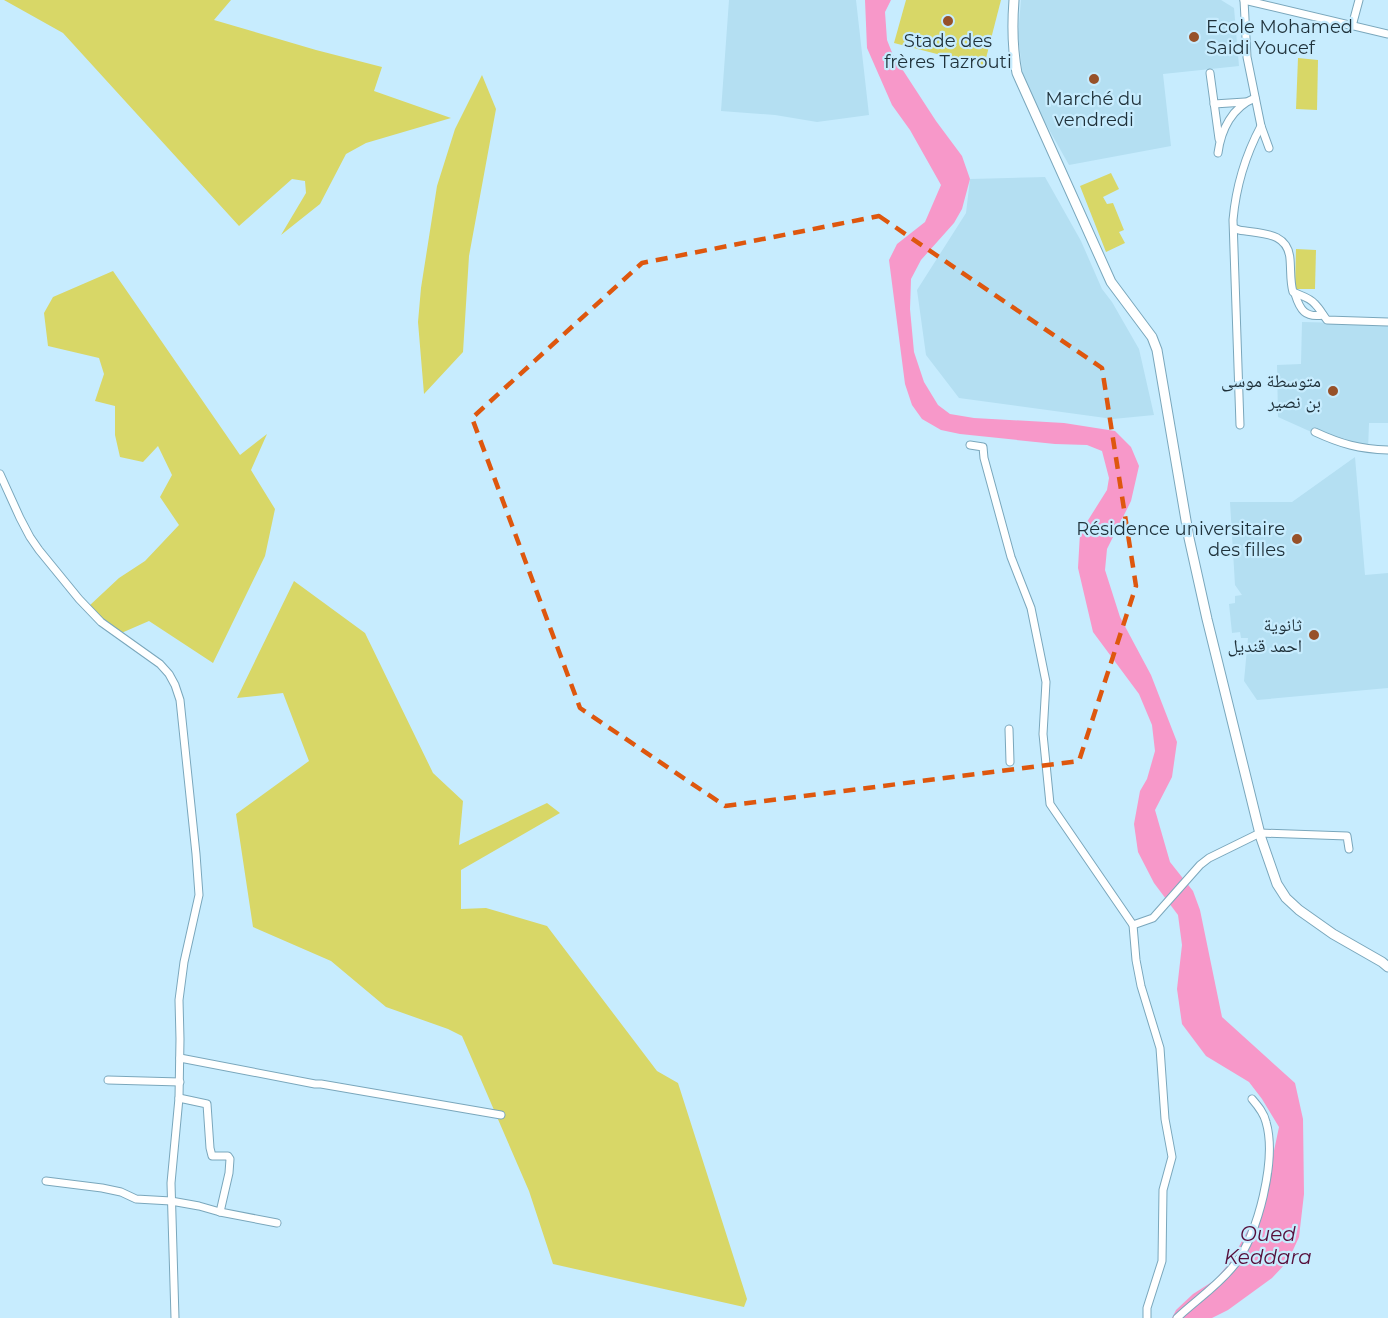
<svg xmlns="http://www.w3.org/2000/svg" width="1388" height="1318" font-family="Montserrat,'Noto Naskh Arabic',sans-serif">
<rect width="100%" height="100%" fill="#c7ecfe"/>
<g fill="#b4dff2">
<path d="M729,0h127l13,115 -52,7 -42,-7 -54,-4z"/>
<path d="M1021,0h200l13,8 5,58 -76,8 8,72 -102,19 -45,-80 -6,-50z"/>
<path d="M1045,177l36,64 21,48 10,13 27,47 15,66 -41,4 -154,-21 -33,-43 -9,-65 49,-77 4,-34z"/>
<path d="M1302,322l86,2v99h-19l-1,28 -41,-12 -49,-22 -1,-52 24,-1z"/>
<path d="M1355,457l10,118 23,-2v115l-131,12 -13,-19 4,-43h-7l-1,-6 -8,1 -3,-29 6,-1v-7l7,-1 -7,-10 -5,-83h62z"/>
</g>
<g fill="#d8d767">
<path d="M4,0h227l-17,20 102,30 66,17 -8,24 77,27 -85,25 -20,11 -26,50 -39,31 25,-42 -1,-12 -13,-2 -53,47 -176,-193z"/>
<path d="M906,0h95l-17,66 -90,-23z"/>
<path d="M1298,58l20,2 -1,50 -21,-1z"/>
<path d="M482,75l14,34 -27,147 -6,96 -39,42 -6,-72 3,-34 16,-102 18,-57z"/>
<path d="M1111,173l8,16 -16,8 4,7 6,-1 11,27 -5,2 6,11 -19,9 -26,-66z"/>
<path d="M1296,249l20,1 -1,39h-20z"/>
<path d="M113,271l127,184 27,-21 -16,36 24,39 -10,47 -52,107 -64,-42 -30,13 -30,-28 30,-28 26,-17 34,-36 -19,-28 12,-22 -14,-29 -15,16 -23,-5 -5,-22v-29l-20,-5 9,-27 -5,-16 -51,-12 -4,-33 9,-16z"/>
<path d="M294,581l71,52 68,140 30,28 -4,44 88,-42 13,10 -99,57v39l25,-1 61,18 110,145 21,12 69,216 -3,8 -191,-43 -24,-73 -67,-155 -14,-7 -62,-22 -55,-46 -78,-34 -17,-113 73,-53 -26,-68 -46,5z"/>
</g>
<path fill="#f798c9" d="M865,0h26l-6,12 2,28 6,15 43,66 26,35 8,23 -8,30 -8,14 -33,37 -10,19 -1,30 4,43 10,30 14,23 12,9 24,4 90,5 51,8 16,16 8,19 -8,35 -24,48 -2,21 15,47 31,58 26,67 -5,35 -17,33 15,52 23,29 7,19 22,107 73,66 8,36 1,75 -5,43 -11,24 -16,17 -44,32 -16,8h-40l4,-8 17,-16 22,-14 16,-19 23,-42 13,-35 12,-57 -17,-28 -13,-17 -43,-26 -24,-32 -5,-35 5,-44 -4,-30 -24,-32 -16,-31 -4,-28 6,-33 7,-12 8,-28 -3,-26 -13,-31 -46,-62 -15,-64 2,-35 27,-43 2,-12 -7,-27 -15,-6 -32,-1 -95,-10 -19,-4 -19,-11 -10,-14 -7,-21 -16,-124 8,-16 28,-22 16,-37 -31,-55 -18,-25 -25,-57z"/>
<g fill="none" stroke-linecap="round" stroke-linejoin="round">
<g stroke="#7aa7bc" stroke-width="9">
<g id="minor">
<path d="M1244,0l3,57 14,69 8,22"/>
<path d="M1244,0l144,34"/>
<path d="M1352,26l7,-26"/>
<path d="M1210,73l9,66"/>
<path d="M1214,104l31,-2"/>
<path d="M1218,153c3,-23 14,-46 37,-55"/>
<path d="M1234,228l5,2c21,4 49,1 51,29 1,11 0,23 3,33 8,4 16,5 22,12 5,5 8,11 12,16l61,2"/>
<path d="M1295,294c5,16 10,24 28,21"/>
<path d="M1240,425l-7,-205c3,-34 12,-64 28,-94"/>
<path d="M1315,432c26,12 44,17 73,18"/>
<path d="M970,445l13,2 1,11 27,99 20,51 15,74 -3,52 7,70 83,121 3,35 5,26 19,62 5,71 7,38 -9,33 -1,71 -15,47v10"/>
<path d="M0,474l20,44 10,19 9,13 40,49 22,23 59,42 9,10 6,11 5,15 16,154 3,41 -15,67 -5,38 1,39 -1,59 -8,85 4,135"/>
<path d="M1009,729l1,33"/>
<path d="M1133,925l20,-7 47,-53 9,-7 51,-25 87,3 2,13"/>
<path d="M180,1058l135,26h6l180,31"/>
<path d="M108,1080l72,2"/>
<path d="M179,1098l28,6 3,44 2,8h16l2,3 -1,14 -9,39"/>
<path d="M46,1181l56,7 19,4 15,7 35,2 28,5 21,6 57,11"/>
<path d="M1177,1318c19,-18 42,-33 58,-54 23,-29 42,-105 31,-142 -2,-9 -8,-16 -14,-23"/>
</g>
</g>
<g stroke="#7aa7bc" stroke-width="11">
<path id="secondary" d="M1014,0c-2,26 -2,47 3,73l94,209 41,55 5,13 32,188 18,81 54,219 16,46 9,14 13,12 34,24 49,28 6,5"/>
</g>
<use href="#minor" stroke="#fff" stroke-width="7"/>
<use href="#secondary" stroke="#fff" stroke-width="9"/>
</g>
<path fill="none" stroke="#de570e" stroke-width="4.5" stroke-dasharray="12 8" stroke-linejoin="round" d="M879,216l223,152 34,218 -57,175 -354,45 -145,-98 -108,-290 170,-155z"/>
<g fill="#975129" stroke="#c7ecfe" stroke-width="2">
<circle cx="948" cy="21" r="6"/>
<circle cx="1194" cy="37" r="6"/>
<circle cx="1094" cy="79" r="6"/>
<circle cx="1333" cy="391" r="6"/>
<circle cx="1297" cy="539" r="6"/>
<circle cx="1314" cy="635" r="6"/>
</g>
<g text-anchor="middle" stroke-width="4.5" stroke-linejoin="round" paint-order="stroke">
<g font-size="18" fill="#1f313a" stroke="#c7ecfe" text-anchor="end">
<text x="1206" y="33" text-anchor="start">Ecole Mohamed<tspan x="1206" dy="21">Saidi Youcef</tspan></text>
<text x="948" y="47" text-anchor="middle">Stade des<tspan x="948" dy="21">frères Tazrouti</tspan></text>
<text x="1094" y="105" text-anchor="middle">Marché du<tspan x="1094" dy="21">vendredi</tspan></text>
<text x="1321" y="387">متوسطة موسى<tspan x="1321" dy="21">بن نصير</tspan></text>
<text x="1285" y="535">Résidence universitaire<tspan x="1285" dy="21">des filles</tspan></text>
<text x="1302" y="631">ثانوية<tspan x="1302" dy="21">احمد قنديل</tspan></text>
</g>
<g font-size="20" font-style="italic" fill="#560e3a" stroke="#c7ecfe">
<text x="1268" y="1241">Oued<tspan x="1268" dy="23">Keddara</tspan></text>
</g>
</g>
</svg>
